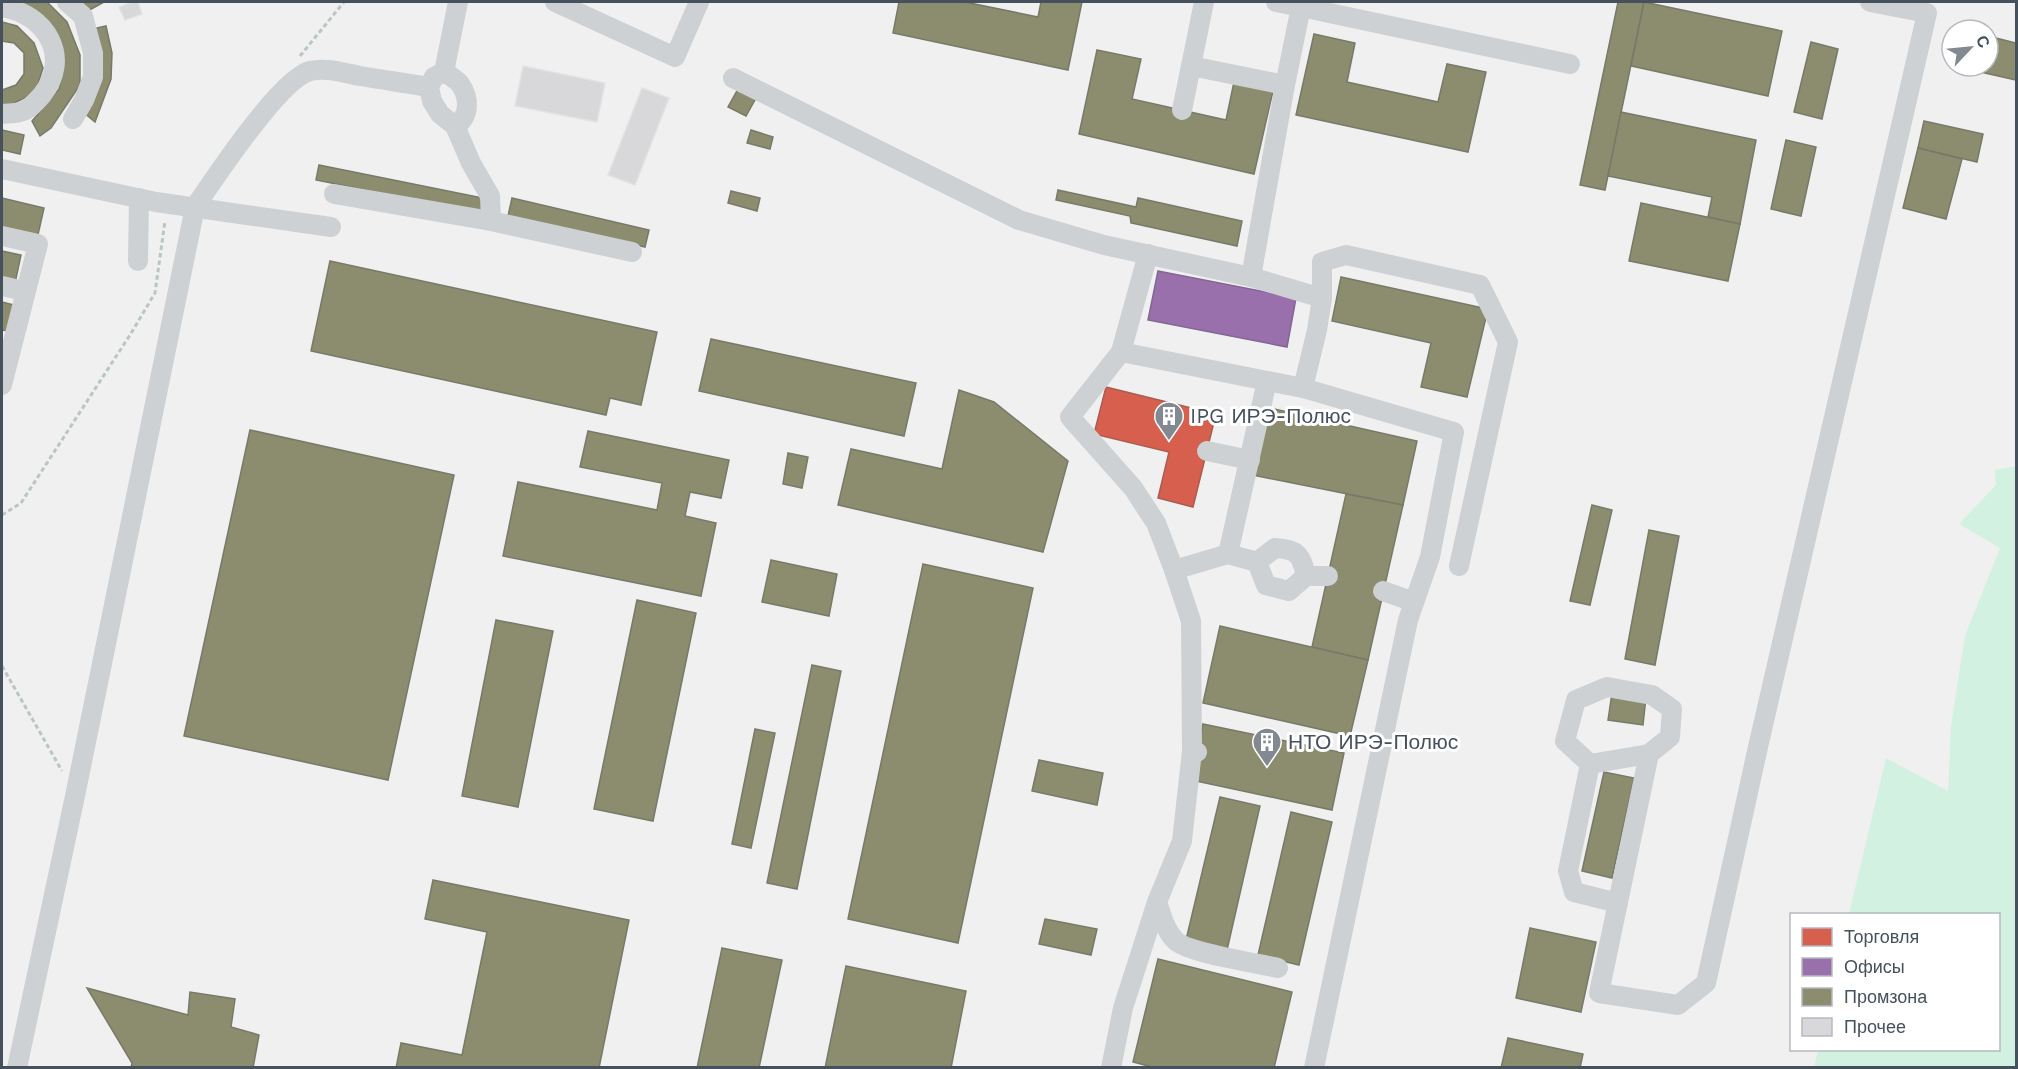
<svg xmlns="http://www.w3.org/2000/svg" width="2018" height="1069" font-family="'Work Sans',sans-serif">
<rect width="100%" height="100%" fill="#f1f0f0"/>
<path fill="#d3f1e0" d="M2016,466v601h-202l4,-17h180v-136h-149l37,-156 62,33 3,-66 14,-89 35,-88 -41,-24 37,-39 -1,-15z"/>
<path fill="#d6604d" stroke="#ab5c52" stroke-width="1.5" d="M1106,387l110,27 -23,93 -35,-9 11,-46 -75,-18z"/>
<path fill="#9970ab" stroke="#806794" stroke-width="1.5" d="M1158,271l138,27 -9,49 -139,-27z"/>
<g fill="#8c8c6e" stroke="#777a69" stroke-width="1.5">
<path d="M2,2h45l20,20 13,33v30l-29,43 -11,8 -8,-15 27,-32 4,-24 -7,-27z"/>
<path d="M72,2h32l-20,11z"/>
<path d="M899,2h66l73,15 3,-15h41l-14,68 -175,-37z"/>
<path d="M1618,2h26l-39,188 -25,-5z"/>
<path d="M1644,2l138,29 -14,65 -137,-30z"/>
<path d="M2,22l15,4 17,17 9,25 -5,16 -7,11 -21,10 -8,1v-16l14,-5 8,-11v-21l-10,-10 -12,-2z"/>
<path d="M106,26l6,27 -1,26 -16,43 -12,-10 9,-83z"/>
<path d="M1314,34l41,9 -8,39 91,20 9,-38 39,8 -18,80 -172,-37z"/>
<path d="M1988,36l28,7v37l-62,-14h34z"/>
<path d="M1811,42l27,7 -16,70 -28,-7z"/>
<path d="M1097,50l44,9 -9,40 94,21 8,-38 39,9 -19,83 -175,-40z"/>
<path d="M738,89l18,9 -10,18 -18,-9z"/>
<path d="M1621,112l135,28 -16,84 -32,-7 4,-20 -104,-21z"/>
<path d="M1924,121l59,13 -6,28 -59,-14z"/>
<path d="M2,130l22,5 -4,19 -18,-4z"/>
<path d="M751,130l22,7 -3,12 -23,-6z"/>
<path d="M1786,140l30,7 -15,69 -30,-7z"/>
<path d="M1918,148l44,11 -16,60 -43,-11z"/>
<path d="M319,165l164,33 -2,15 -165,-33z"/>
<path d="M1058,190l78,17 2,-9 104,23 -5,25 -106,-23 -1,-7 -74,-16z"/>
<path d="M731,191l29,7 -3,13 -29,-8z"/>
<path d="M2,198l42,10 -7,31 -35,-8z"/>
<path d="M512,198l137,32 -4,17 -137,-31z"/>
<path d="M1641,203l99,21 -12,57 -99,-20z"/>
<path d="M2,251l19,4 -6,28 -13,-3z"/>
<path d="M330,261l327,71 -16,73 -31,-7 -4,17 -295,-64z"/>
<path d="M1341,277l147,32 -21,88 -46,-10 10,-44 -99,-22z"/>
<path d="M2,302l12,3 -5,26 -7,-1z"/>
<path d="M711,339l205,44 -12,53 -205,-45z"/>
<path d="M959,390l35,12 74,59 -25,91 -205,-47 13,-56 91,20z"/>
<path d="M1266,407l151,34 -14,64 -151,-30z"/>
<path d="M250,430l204,45 -66,305 -204,-44z"/>
<path d="M588,431l141,29 -8,38 -31,-6 -5,24 31,7 -15,73 -198,-40 15,-74 139,28 5,-27 -82,-16z"/>
<path d="M788,453l20,4 -6,31 -19,-4z"/>
<path d="M1346,494l57,11 -35,155 -56,-13z"/>
<path d="M1592,505l20,5 -22,95 -20,-4z"/>
<path d="M1649,530l30,6 -24,129 -30,-6z"/>
<path d="M771,560l66,14 -8,42 -67,-14z"/>
<path d="M923,564l110,24 -75,355 -110,-24z"/>
<path d="M637,600l59,13 -43,208 -59,-12z"/>
<path d="M496,620l57,11 -35,176 -56,-11z"/>
<path d="M1220,626l148,34 -18,76 -147,-33z"/>
<path d="M812,665l29,6 -44,218 -30,-6z"/>
<path d="M1612,693l34,4 -3,28 -35,-5z"/>
<path d="M1203,724l141,29 -12,57 -141,-30z"/>
<path d="M755,729l20,4 -24,115 -19,-4z"/>
<path d="M1039,760l64,13 -6,32 -65,-14z"/>
<path d="M1604,772l30,6 -22,100 -30,-7z"/>
<path d="M1220,797l40,9 -33,144 -41,-10z"/>
<path d="M1291,812l41,10 -33,143 -41,-10z"/>
<path d="M433,880l196,40 -30,148h-203l5,-25 61,12 25,-123 -62,-13z"/>
<path d="M1045,919l52,10 -6,26 -52,-11z"/>
<path d="M1530,928l66,14 -15,70 -65,-14z"/>
<path d="M722,948l60,12 -23,108h-62z"/>
<path d="M1158,959l134,33 -18,76h-118l-23,-6z"/>
<path d="M846,966l120,25 -15,77h-126z"/>
<path d="M87,988l101,27 2,-23 45,7 -4,28 28,8 -6,33h-122l1,-5z"/>
<path d="M1508,1038l75,16 -3,14h-79z"/>
</g>
<g fill="#d8d8da" stroke="#e2e2e3" stroke-width="1.5">
<path d="M133,2h5l4,12 -17,6 -6,-13z"/>
<path d="M523,66l82,17 -8,39 -82,-16z"/>
<path d="M642,88l27,10 -34,87 -27,-10z"/>
</g>
<g fill="none" stroke-linecap="round" stroke-linejoin="round">
<g stroke="#b9c6c3" stroke-width="3" stroke-dasharray="4.5 3" stroke-linecap="butt">
<path d="M300,56l44,-54"/>
<path d="M2,515l19,-12 109,-168 25,-42 10,-72"/>
<path d="M2,666l60,105"/>
</g>
<g stroke="#ced1d4" stroke-width="20">
<path d="M67,2l16,14 10,37v24l-9,23 -11,19"/>
<path d="M555,2l120,55 24,-55"/>
<path d="M1276,2l25,5 -16,78"/>
<path d="M1302,2l-1,5 269,57"/>
<path d="M2,7c44,7 70,50 40,88 -6,7 -13,15 -22,17 -6,2 -13,1 -18,2"/>
<path d="M1191,66l13,-64"/>
<path d="M444,72l-10,5 -5,10 3,14 8,13 15,12 16,37 19,33 1,25 141,31"/>
<path d="M444,72l14,-70"/>
<path d="M444,72c5,3 12,7 16,12 10,14 10,33 -5,42"/>
<path d="M733,78l286,142 85,25 147,32"/>
<path d="M1182,110l9,-44 94,19 -34,192 71,21 -5,32 -14,58"/>
<path d="M2,169l154,33 175,25"/>
<path d="M334,194l157,27"/>
<path d="M2,236l36,8 -36,141"/>
<path d="M1148,254l-27,98 -51,65 63,71 23,35 18,47"/>
<path d="M138,261l1,-63"/>
<path d="M2,286l22,5"/>
<path d="M1322,298v-36l24,-7 134,30 28,57 -49,224"/>
<path d="M1121,352l182,36 151,44 -24,125 -22,63 -94,448"/>
<path d="M1207,451l43,9"/>
<path d="M1228,554l39,-173"/>
<path d="M1257,562l18,-14c23,1 26,7 31,28"/>
<path d="M1383,591l31,11"/>
<path d="M1192,751l-10,90 -25,61c5,14 8,28 18,38 11,13 83,23 103,28"/>
<path d="M1197,752l-5,-1 -1,-130 -17,-51 54,-16 29,8 9,23 23,6 17,-15h22"/>
<path d="M1590,764l59,-10"/>
<path d="M1618,903l-44,-11 -6,-21 22,-107 -25,-23 11,-41 31,-13 45,8 20,14 -2,28 -21,17 -50,239 79,12 28,-22 52,-236 169,-734 -57,-11"/>
<path d="M17,1068l58,-272 120,-589c19,-28 85,-128 115,-136 16,-4 35,2 50,5 23,4 46,7 69,11"/>
<path d="M1111,1068l12,-60 34,-106"/>
</g>
</g>
<defs>
<g id="building-pin" transform="scale(1.5)"><path d="M0 17L-7.5 6A9.5 9.5 0 1 1 7.5 6Z" fill="#828991" stroke="#fff"/><path d="M-4-6H4V6H1V3H-1V6H-4ZM-2.5-4.3h1.7v1.8h-1.7ZM.8-4.3h1.7v1.8H.8ZM-2.5-1h1.7V.8h-1.7ZM.8-1h1.7V.8H.8Z" fill="#fff"/></g>
</defs>
<g fill-rule="evenodd">
<use href="#building-pin" x="1169" y="416"/>
<use href="#building-pin" x="1267" y="742"/>
</g>
<g text-anchor="middle" stroke-width="6" stroke-linejoin="round" paint-order="stroke">
<g font-size="21" fill="#46515e" stroke="#fff" text-anchor="start">
<text x="1190" y="423">IPG ИРЭ-Полюс</text>
<text x="1288" y="749">НТО ИРЭ-Полюс</text>
</g>
</g>
<rect width="2018" height="1069" fill="none" stroke="#46515e" stroke-width="6"/>
<rect x="1790" y="913" width="210" height="138" fill="#ffffff" stroke="#b5b9bf" stroke-width="1.5"/>
<rect x="1802" y="928" width="30" height="18" fill="#d6604d" stroke="#b5b9bf" stroke-width="1.5"/>
<text x="1844" y="943" font-size="18" fill="#46515e">Торговля</text>
<rect x="1802" y="958" width="30" height="18" fill="#9970ab" stroke="#b5b9bf" stroke-width="1.5"/>
<text x="1844" y="973" font-size="18" fill="#46515e">Офисы</text>
<rect x="1802" y="988" width="30" height="18" fill="#8c8c6e" stroke="#b5b9bf" stroke-width="1.5"/>
<text x="1844" y="1003" font-size="18" fill="#46515e">Промзона</text>
<rect x="1802" y="1018" width="30" height="18" fill="#d8d8da" stroke="#b5b9bf" stroke-width="1.5"/>
<text x="1844" y="1033" font-size="18" fill="#46515e">Прочее</text>
<g transform="translate(1970 48) rotate(64)"><circle r="28" fill="#ffffff" stroke="#b5b9bf" stroke-width="1.5"/>
<path d="M0-4.5L10 22L0 15L-10 22Z" fill="#828991"/>
<text y="-9" font-size="16" font-weight="bold" text-anchor="middle" fill="#46515e">С</text>
</g>
</svg>
